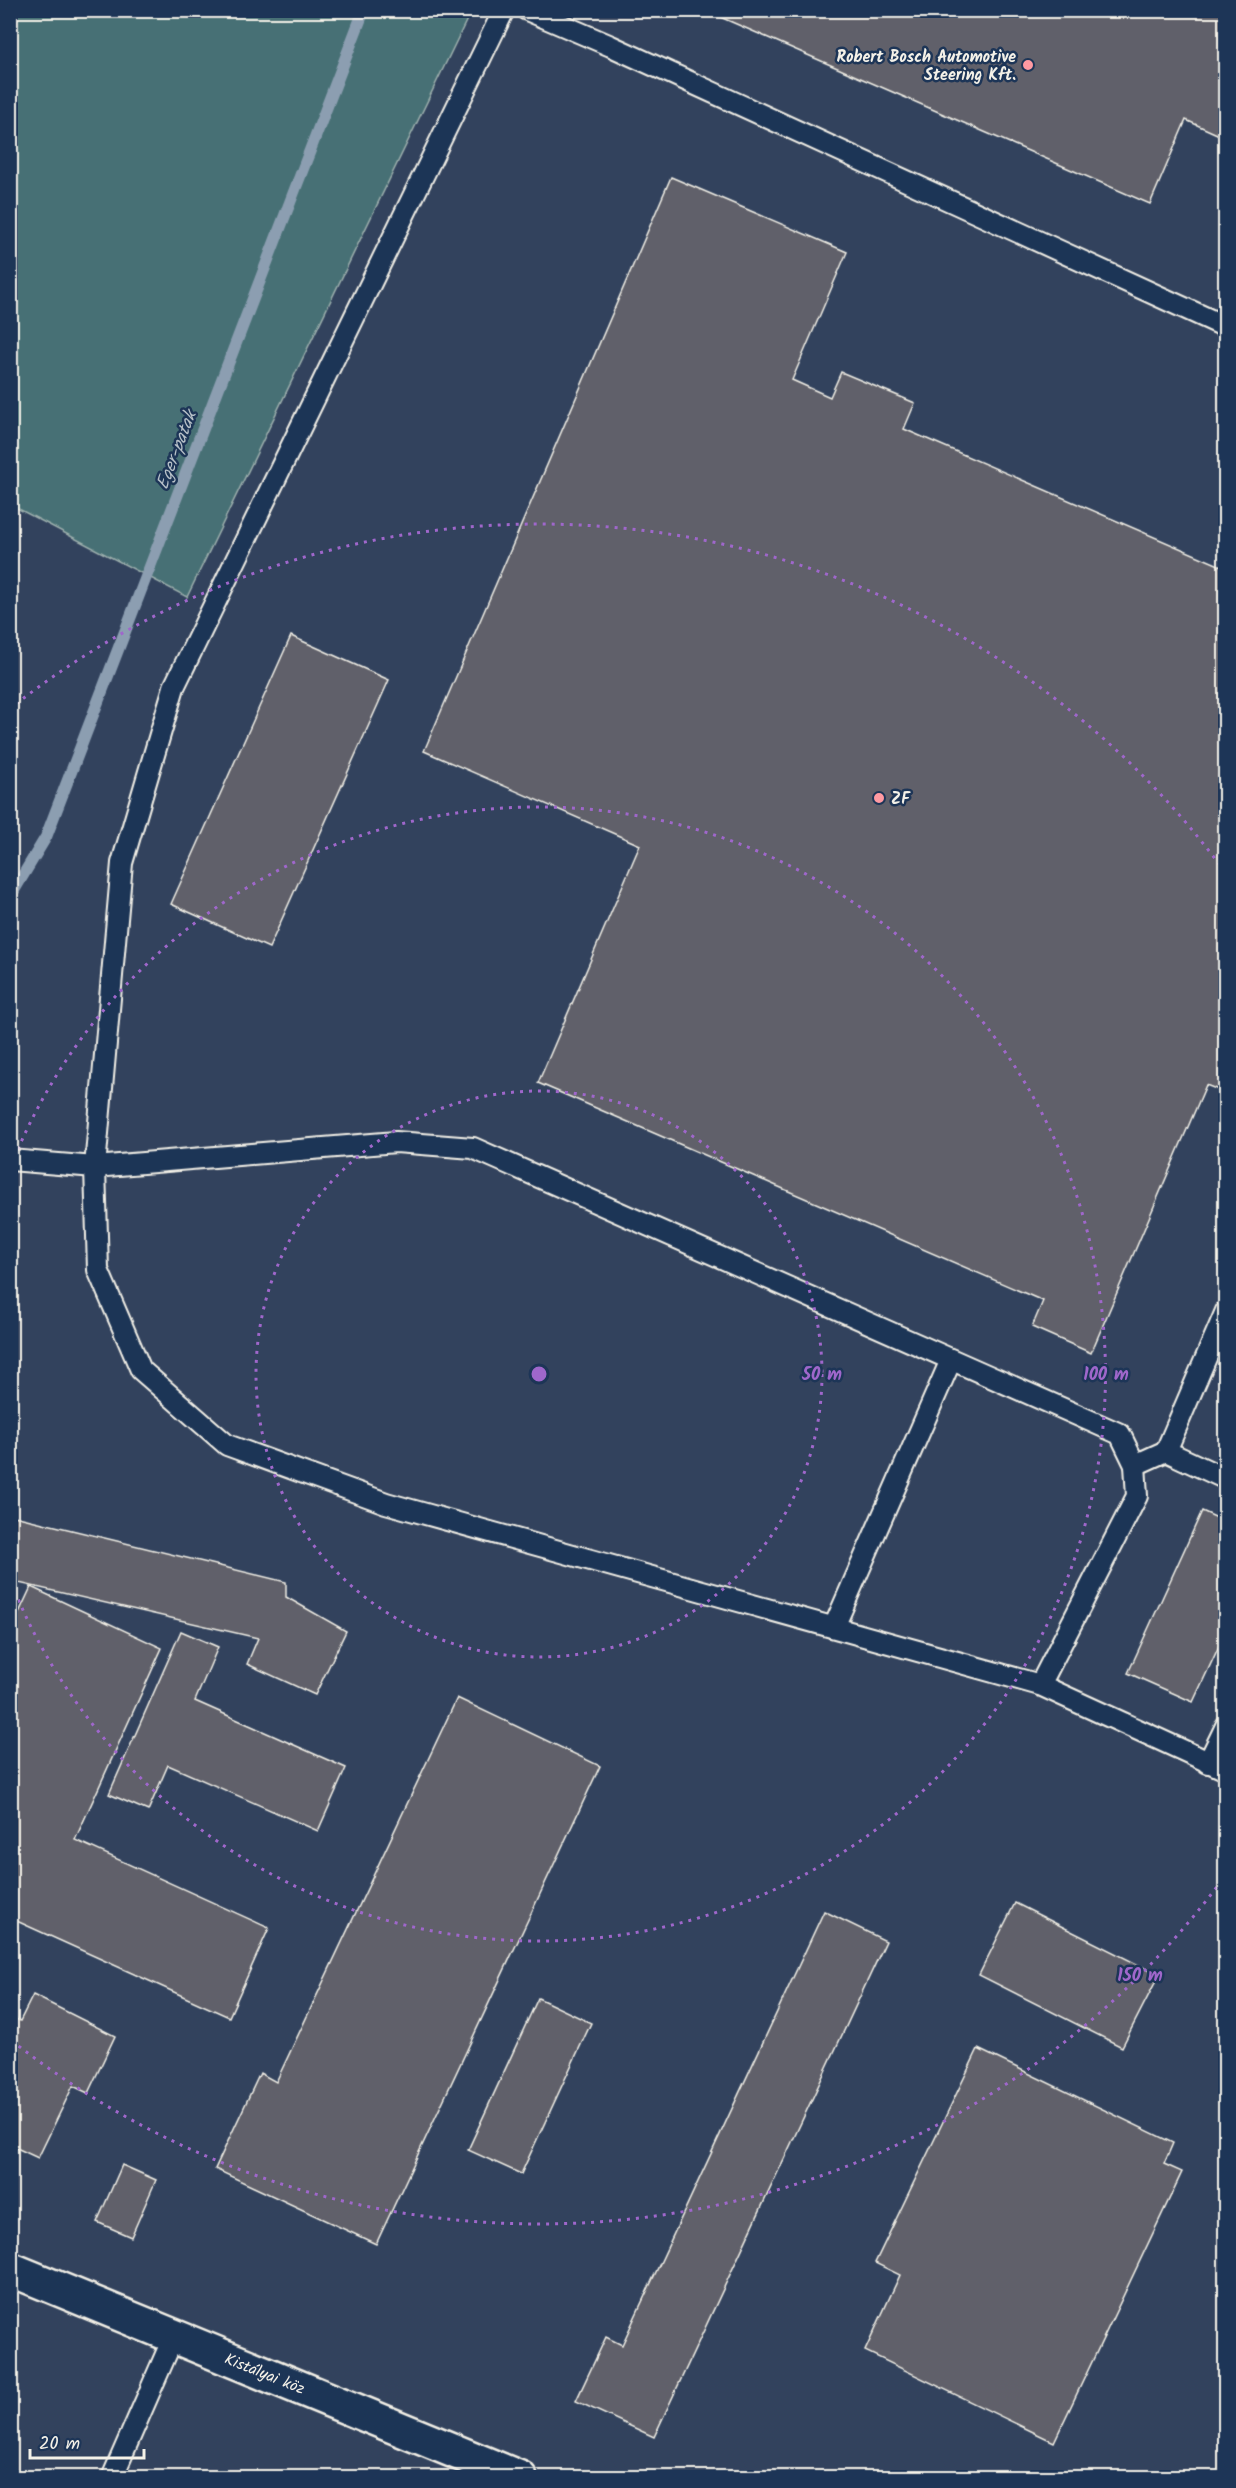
<svg xmlns="http://www.w3.org/2000/svg" width="1236" height="2488" font-family="Kalam,sans-serif">
<rect width="100%" height="100%" fill="#1d3557"/>
<filter id="ink" filterUnits="userSpaceOnUse"><feTurbulence type="fractalNoise" baseFrequency=".0167" numOctaves="2"/><feDisplacementMap in="SourceGraphic" scale="12" xChannelSelector="R" yChannelSelector="G"/><feConvolveMatrix kernelMatrix="1 2 1 2 8 2 1 2 1" color-interpolation-filters="sRGB"/></filter>
<g filter="url(#ink)">
<path fill="#31425d" d="M468,11h757v2466h-1214l-1,-1973z"/>
<path fill="#477074" stroke="#9eb0ae" stroke-width="1.5" d="M10,11h461l-284,586 -176,-92z"/>
<g fill="none" stroke-linecap="round" stroke-linejoin="round">
<path stroke="#8c9eb1" stroke-width="12" d="M10,897l36,-60 318,-827"/>
</g>
<g fill="#60616a" stroke="#f4f1e8" stroke-width="1.5">
<path d="M704,10h522v128l-40,-18 -36,84z"/>
<path d="M671,177l176,75 -55,128 38,17 11,-25 74,31 -11,26 322,139v525l-20,-8 -115,268 -59,-26 11,-26 -505,-218 102,-238 -216,-94z"/>
<path d="M291,636l98,44 -120,268 -98,-44z"/>
<path d="M1202,1511l24,11v109l-33,71 -65,-29z"/>
<path d="M10,1515l276,67v15l60,34 -31,64 -68,-31 11,-26 -248,-57z"/>
<path d="M31,1587l131,61 -87,192 194,88 -40,89 -219,-99v-286z"/>
<path d="M181,1631l37,16 -23,54 151,67 -28,63 -150,-66 -20,46 -39,-17z"/>
<path d="M457,1698l143,68 -224,478 -161,-75 45,-96 16,9z"/>
<path d="M1015,1903l144,72 -37,72 -143,-72z"/>
<path d="M824,1911l62,30 -232,496 -78,-36 30,-64 16,8z"/>
<path d="M33,1995l82,41 -27,57 -15,-7 -35,72 -28,-13v-129l10,5z"/>
<path d="M538,1998l53,25 -70,151 -53,-24z"/>
<path d="M978,2049l195,94 -9,21 18,8 -128,270 -189,-91 35,-76 -25,-12z"/>
<path d="M122,2165l34,15 -25,57 -34,-15z"/>
</g>
<g fill="none" stroke-linecap="round" stroke-linejoin="round">
<g stroke="#f4f1e8" stroke-width="24">
<g id="lane">
<path d="M504,10l-330,677 -52,176 -27,304 3,103 43,100 86,75 159,58 654,182 186,85"/>
<path d="M527,10l84,36 615,281"/>
<path d="M10,1160l85,7 301,-25 77,6 647,286 15,31 2,31 -97,189"/>
<path d="M1166,1451l60,28"/>
<path d="M1135,1465l31,-14 60,-140"/>
<path d="M834,1627l117,-267"/>
<path d="M1208,1763l18,-37"/>
<path d="M112,2478l62,-142"/>
</g>
</g>
<g stroke="#f4f1e8" stroke-width="38">
<path id="street" d="M10,2269l510,209"/>
</g>
<use href="#lane" stroke="#1d3557" stroke-width="20"/>
<use href="#street" stroke="#1d3557" stroke-width="33"/>
</g>
</g>
<g fill="none" stroke="#9f67cb" stroke-width="3" stroke-dasharray="3 6">
<circle cx="539" cy="1374" r="283"/>
<path d="M11 1166A567 567 0 1 1 11 1582"/>
<path d="M1222 1880A850 850 0 0 1 16 2044M16 704A850 850 0 0 1 1222 868"/>
</g>
<g fill="#ff9aa2" stroke="#1d3557" stroke-width="2">
<circle cx="1028" cy="65" r="6"/>
<circle cx="879" cy="798" r="6"/>
</g>
<g text-anchor="middle" stroke-width="5" stroke-linejoin="round" paint-order="stroke">
<g font-size="16" font-weight="bold" fill="#f4f1e8" stroke="#1d3557" text-anchor="end">
<text x="1016" y="62">Robert Bosch Automotive<tspan x="1016" dy="18">Steering Kft.</tspan></text>
<text x="891" y="804" text-anchor="start">ZF</text>
</g>
<g font-size="16" fill="#f4f1e8" stroke="#1d3557">
<text transform="translate(265 2373) rotate(22)" y="6">Kistályai köz</text>
</g>
<g font-size="18" font-style="italic" fill="#b7c0c8" stroke="#1d3557">
<text transform="translate(176 450) rotate(-69)" y="6">Eger-patak</text>
</g>
</g>
<circle cx="539" cy="1374" r="9" fill="#9f67cb" stroke="#1d3557" stroke-width="3"/>
<g font-size="18" text-anchor="middle" font-weight="bold" fill="#9f67cb" stroke="#1d3557" stroke-width="5" stroke-linejoin="round" paint-order="stroke">
<text x="822" y="1380">50 m</text>
<text x="1106" y="1380">100 m</text>
<text x="1140" y="1981">150 m</text>
</g>
<rect width="1236" height="2488" fill="none" stroke="#1d3557" stroke-width="36"/>
<rect x="18" y="18" width="1200" height="2452" fill="none" stroke="#f4f1e8" stroke-width="2" filter="url(#ink)"/>
<path d="M30 2449v9h114v-9" fill="none" stroke="#f4f1e8" stroke-width="3"/>
<text x="39" y="2449" font-size="18" fill="#f4f1e8" stroke="#1d3557" stroke-width="4.5" paint-order="stroke">20 m</text>
</svg>
